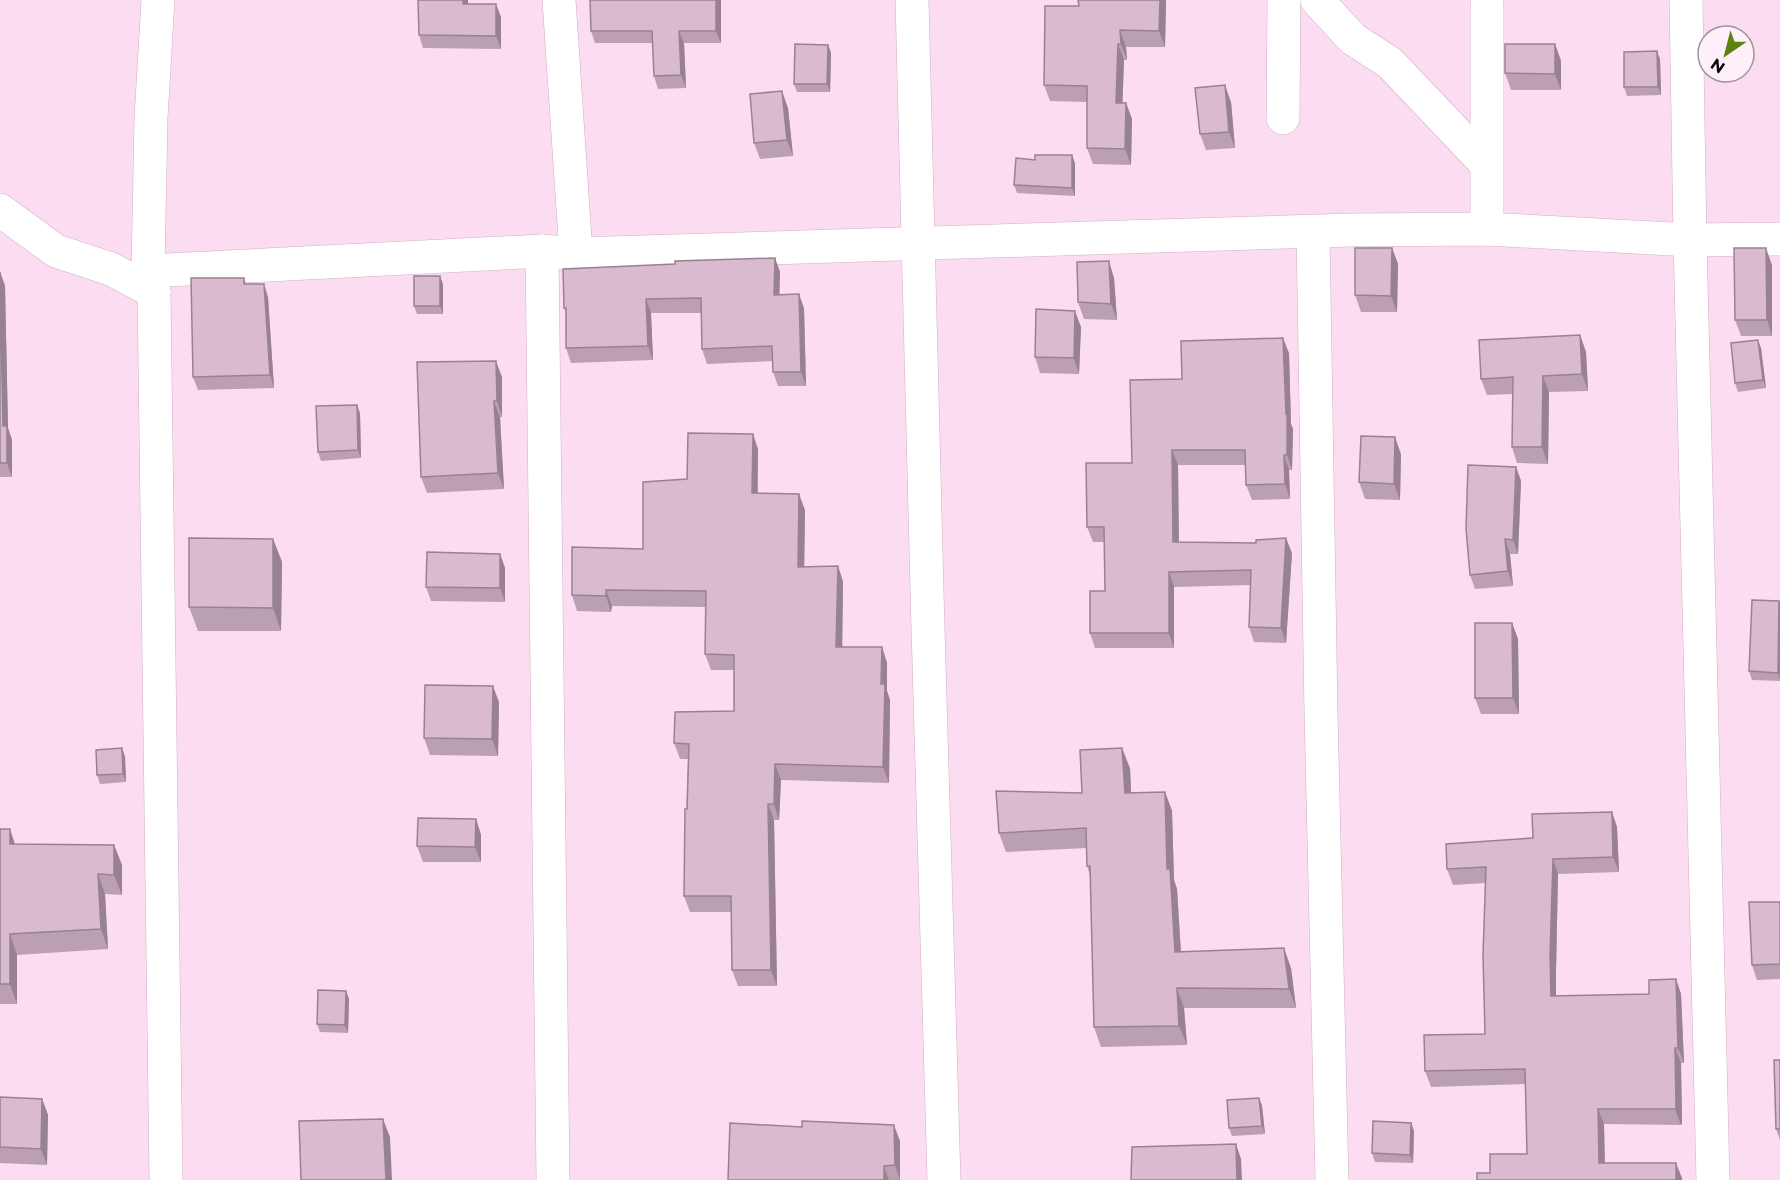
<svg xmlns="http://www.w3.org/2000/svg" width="1780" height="1180" font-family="Montserrat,sans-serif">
<rect width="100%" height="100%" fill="#fcdcf1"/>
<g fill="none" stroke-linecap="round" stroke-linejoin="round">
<g stroke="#cfb0c5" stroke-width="34">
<g id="street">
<path d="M158,0l-7,118 -3,153 6,21 12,888"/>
<path d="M559,0l17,254"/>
<path d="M912,0c7,393 22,787 32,1180"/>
<path d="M1317,0l36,39 37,24 96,101"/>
<path d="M1686,0l4,240 23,940"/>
<path d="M1283,118l1,-118"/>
<path d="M0,210l56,41 55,18 43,23"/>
<path d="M1487,229v-225"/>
<path d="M1313,232l8,480 11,468"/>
<path d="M542,251l11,929"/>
<path d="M148,271l394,-20 34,3 775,-24 136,-1 203,11 90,-1"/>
</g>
</g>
<use href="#street" stroke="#fff" stroke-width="33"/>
</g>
<g fill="#bba0b2">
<path d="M721,0v43h-37l2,45 -28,1 -4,-13 -2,-33h-57l-4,-12z"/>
<path d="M1078,0h88l-1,47h-39l1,13h-3l-2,43h4l6,16 -1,46 -38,-1 -6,-16v-46l-37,-1 -6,-16 35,-79z"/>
<path d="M468,4l33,13v32l-78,-1 -4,-13z"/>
<path d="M1555,44l6,17v29h-50l-6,-17z"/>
<path d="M828,45l3,8 -1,39h-33l-3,-8z"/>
<path d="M1660,59l1,36 -34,1 -3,-9z"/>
<path d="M1231,102l4,46 -29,2 -6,-16z"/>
<path d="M788,108l5,48 -33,3 -6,-16z"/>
<path d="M1075,163v33l-58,-3 -3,-8z"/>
<path d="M1392,248l6,16 -1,48h-36l-6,-17z"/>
<path d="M775,258l5,14 -1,23 25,13 2,78h-28l-5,-14v-11l-66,3 -5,-15 -1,-36h-50l2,47 -82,3 -5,-15v-35l-2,-5 111,-44z"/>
<path d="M1772,265v71h-31l-6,-16z"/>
<path d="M0,272l5,14 3,142 4,12v37h-12z"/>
<path d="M244,278l2,6 22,13 6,91 -76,2 -5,-13z"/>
<path d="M1114,278l3,42 -33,-1 -6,-17z"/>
<path d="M443,284v30h-26l-3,-8z"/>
<path d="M1081,327l-2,47 -39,-1 -5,-16z"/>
<path d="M1580,335l6,17 2,39 -39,1 -1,72 -31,-1 -5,-16 1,-53 -26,1 -6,-16z"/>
<path d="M1761,348l5,40 -28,4 -3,-9z"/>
<path d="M1289,353l2,71 2,5 -1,41h-3l1,29 -38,1 -6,-15v-20h-68l1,77 113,11 -6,90 -32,-1 -5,-15 2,-42 -77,2v61h-79l-5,-15 15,-42v-49h-12l-6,-15 45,-64 50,-84z"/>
<path d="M502,377v40h-2l4,72 -77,4 -6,-16z"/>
<path d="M360,413l1,45 -40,3 -3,-9z"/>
<path d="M758,449v44l47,17 -1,57 34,-1 5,16 -1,65h40l5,16v28l3,9 -1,83 -108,-3 -2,40h-5l3,166h-39l-6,-16 -1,-58h-41l-6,-16 4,-137h-8l-6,-16 60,-32v-41h-23l-6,-16v-47l-93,-1 -1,6 -34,-1 -5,-16 71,-46 44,-70z"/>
<path d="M1401,454l-1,46 -35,-1 -6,-17z"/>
<path d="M1516,467l5,14 -3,73h-8l3,32 -38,3 -5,-14z"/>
<path d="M273,539l9,23 -1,69h-83l-9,-24z"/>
<path d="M500,554l5,14v34l-74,-1 -5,-14z"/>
<path d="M1779,601l1,2v78l-28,-1 -3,-9z"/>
<path d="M1512,623l6,16 1,75h-38l-6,-16z"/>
<path d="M499,702l-1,54 -68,-1 -6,-17z"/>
<path d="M122,748l3,9 1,25 -26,2 -3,-9z"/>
<path d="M1130,768l1,24h34l7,19 2,69 3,9 4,63 110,16 5,40h-112l3,37 -86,2 -7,-20 -4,-151 -3,-10 -1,-18 -80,4 -7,-19 83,-40z"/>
<path d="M1612,812l5,15 2,45 -61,2 -2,97v25l93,-2 27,-15 5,15 3,69h-3l1,60 -1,2 -77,-1 1,39 77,15 -192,-5 37,-19 -1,-70 -95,3 -6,-16 60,-37 1,-151 -33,2 -6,-16 86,-31z"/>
<path d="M476,819l5,16v27h-58l-6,-16z"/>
<path d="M0,829l15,15 99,1 8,20v30l-17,-1 3,55 -91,6v49h-17z"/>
<path d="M1780,902v77l-23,1 -5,-15z"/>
<path d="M346,991l3,8 -1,34 -28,-1 -3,-8z"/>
<path d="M1780,1060v80l-4,-11z"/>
<path d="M0,1097l42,2 6,16 -1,50 -47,-2z"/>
<path d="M1259,1098l3,8 3,28 -33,2 -3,-8z"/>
<path d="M1411,1123l3,8 -1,32 -38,-1 -3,-9z"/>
<path d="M900,1141v39h-172z"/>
</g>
<g fill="#988291">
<path d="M463,0h5v17l-5,-13z"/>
<path d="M716,0h5v43l-5,-12z"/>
<path d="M1160,0h6l-1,47 -6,-16z"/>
<path d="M496,4l5,13v32l-5,-13z"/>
<path d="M1120,30l6,17 1,13 -6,-16z"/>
<path d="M679,31l5,12 2,45 -5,-13z"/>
<path d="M1118,44l6,16 -2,59 -6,-16z"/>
<path d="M1555,44l6,17v29l-6,-16z"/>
<path d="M828,45l3,8 -1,39 -3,-8z"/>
<path d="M1657,51l3,8 1,36 -3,-8z"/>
<path d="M1225,85l6,17 4,46 -6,-16z"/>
<path d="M782,91l6,17 5,48 -6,-16z"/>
<path d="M1126,103l6,16 -1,46 -6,-16z"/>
<path d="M1072,155l3,8v33l-3,-8z"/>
<path d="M1392,248l6,16 -1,48 -6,-16z"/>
<path d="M1766,248l6,17v71l-5,-16z"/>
<path d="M775,258l5,14 -1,37 -5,-14z"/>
<path d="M1109,261l5,17 3,42 -6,-16z"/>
<path d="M0,272l5,14 3,142 4,12v37l-5,-14 -4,-37z"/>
<path d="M440,276l3,8v30l-3,-8z"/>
<path d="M264,284l4,13 6,91 -4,-13z"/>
<path d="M799,294l5,14 2,78 -5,-14z"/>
<path d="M646,299l5,14 2,47 -5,-14z"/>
<path d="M1075,311l6,16 -2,47 -5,-16z"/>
<path d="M1580,335l6,17 2,39 -6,-17z"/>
<path d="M1283,338l6,15 2,71 2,5 -1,41 -5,-15z"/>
<path d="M1758,340l3,8 5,40 -3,-8z"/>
<path d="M496,361l6,16v40l-5,-16z"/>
<path d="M1543,376l6,16 -1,72 -6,-17z"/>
<path d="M494,401l6,16 4,72 -6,-16z"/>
<path d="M357,405l3,8 1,45 -3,-8z"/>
<path d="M753,434l5,15 -1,60 -5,-16z"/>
<path d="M1395,437l6,17 -1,46 -6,-16z"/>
<path d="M1172,450l6,15 1,92 -6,-15z"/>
<path d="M1284,455l5,15 1,29 -5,-15z"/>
<path d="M1516,467l5,14 -3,73 -5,-14z"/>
<path d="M799,494l6,16 -1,72 -6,-15z"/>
<path d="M1286,538l6,15 -6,90 -5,-15z"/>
<path d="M273,539l9,23 -1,69 -8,-23z"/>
<path d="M1505,539l5,15 3,32 -5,-15z"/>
<path d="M500,554l5,14v34l-5,-14z"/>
<path d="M838,566l5,16 -1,81 -6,-16z"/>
<path d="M1169,572l5,15v61l-5,-15z"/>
<path d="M606,590l6,16 -1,6 -5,-16z"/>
<path d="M1779,601l1,2v76l-2,-6z"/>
<path d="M1512,623l6,16 1,75 -6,-16z"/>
<path d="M882,647l5,16v28l3,9 -1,83 -6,-16z"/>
<path d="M493,686l6,16 -1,54 -6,-17z"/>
<path d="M122,748l3,9 1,25 -3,-8z"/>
<path d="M1122,748l8,20 2,44 -7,-19z"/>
<path d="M775,764l6,16 -2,40 -5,-16z"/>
<path d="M1165,792l7,19 2,69 3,9 5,83 -7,-20 -8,-83z"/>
<path d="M768,804l6,16 3,166 -6,-16z"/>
<path d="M1612,812l5,15 2,45 -6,-15z"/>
<path d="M476,819l5,16v27l-6,-15z"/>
<path d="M10,829l7,21 -7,-6z"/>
<path d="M114,845l8,20v30l-8,-20z"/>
<path d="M1553,859l5,15 -2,97v40l-5,-15 -1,-41z"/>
<path d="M98,874l7,20 3,55 -7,-20z"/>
<path d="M10,934l7,21v49l-7,-20z"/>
<path d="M1284,948l7,20 5,40 -7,-19z"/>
<path d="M1676,979l5,15 3,69 -6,-15z"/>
<path d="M1177,988l7,20 3,37 -8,-19z"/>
<path d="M346,991l3,8 -1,34 -3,-8z"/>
<path d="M1675,1048l6,15 1,60 -1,2 -6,-16z"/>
<path d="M1259,1098l3,8 3,28 -3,-8z"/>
<path d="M42,1099l6,16 -1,50 -6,-16z"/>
<path d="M1598,1109l6,15 1,54 -6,-15z"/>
<path d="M383,1119l7,18 2,43h-6z"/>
<path d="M1411,1123l3,8 -1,32 -3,-8z"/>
<path d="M894,1125l6,16v39l-5,-15z"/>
<path d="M1236,1144l5,15 1,21h-5z"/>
<path d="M1676,1163l6,15v2h-6z"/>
<path d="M884,1166l5,14h-5z"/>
</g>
<g fill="#d9bacf" stroke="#988291" stroke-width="1.5">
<path d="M418,0h45v4h33v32l-77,-1z"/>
<path d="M590,0h126v31h-37l2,44 -27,1 -2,-45h-61z"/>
<path d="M1078,0h82l-1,31 -39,-1 1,14h-3l-2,59h10l-1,46 -38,-1v-62l-43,-1 1,-79h34z"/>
<path d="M795,44l33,1 -1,39h-33z"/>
<path d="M1505,44h50v30l-50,-1z"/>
<path d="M1657,51l1,36h-34v-35z"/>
<path d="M1225,85l4,47 -29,2 -5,-46z"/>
<path d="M782,91l5,49 -33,3 -4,-49z"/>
<path d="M1035,155h37v33l-58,-3 2,-27 19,2z"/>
<path d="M1355,248h37l-1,48 -36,-1z"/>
<path d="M1734,248h32l1,72h-32z"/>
<path d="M775,258l-1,37 25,-1 2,78h-28l-1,-26 -70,3 -1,-51 -55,1 2,47 -82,2v-40h-2l-1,-39 112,-5v-3z"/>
<path d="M1109,261l2,43 -33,-2 -1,-40z"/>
<path d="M0,272l3,154h4v37h-7z"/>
<rect x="414" y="276" width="26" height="30"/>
<path d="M191,278h53v6h20l6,91 -77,2z"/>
<path d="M1036,309l39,2 -1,47 -39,-1z"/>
<path d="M1580,335l2,39 -39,2 -1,71h-30l1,-70 -32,2 -2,-39z"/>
<path d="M1283,338l3,76h1v41h-3l1,29 -39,1 -1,-35h-73l1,92 83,1v-3l30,-2 -5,90 -32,-1 2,-57 -82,2v61h-79v-42h15l-1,-64h-17l-1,-64h46l-2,-83 52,-1 -1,-38z"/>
<path d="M1758,340l5,40 -28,3 -4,-40z"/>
<path d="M496,361l1,40h-3l4,72 -77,4 -4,-115z"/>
<path d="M357,405l1,45 -40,2 -2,-46z"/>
<path d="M688,433l65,1 -1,59 47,1 -1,73 40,-1 -2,81h46l-1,37h4l-2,83 -108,-3 -1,40h-6l3,166h-39l-1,-74h-47l1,-87h2l2,-65 -15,-1 1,-31 59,-1v-56l-29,-1 1,-63 -100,-1v6l-34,-1v-48l71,2v-67l44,-3z"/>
<path d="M1361,436l34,1 -1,47 -35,-2z"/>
<path d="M1468,465l48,2 -3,73 -8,-1 3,32 -38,4 -4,-47z"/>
<path d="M189,538l84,1v69l-84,-1z"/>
<path d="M427,552l73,2v34l-74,-1z"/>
<path d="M1752,600l27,1 -1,72 -29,-2z"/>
<path d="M1475,623h37l1,75h-38z"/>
<path d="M425,685l68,1 -1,53 -68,-1z"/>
<path d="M122,748l1,26 -26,1 -1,-25z"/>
<path d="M1122,748l3,45 40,-1 2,77h3l5,83 109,-4 5,41 -112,-1 2,38 -85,1 -4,-161h-3l-1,-38 -87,5 -3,-42 86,2 -2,-43z"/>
<path d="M1612,812l1,45 -60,2 -3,96 1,41 98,-2v-14l27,-1 2,69h-3l1,60 -1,1h-77l1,54h77v17h-199v-7h13v-19h37l-2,-85 -100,2 -1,-36 61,-1 -2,-79 3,-88 -39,2 -1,-25 87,-6 -1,-24z"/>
<path d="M418,818l58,1 -1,28 -58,-1z"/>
<path d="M0,829h10v15l104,1v30l-16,-1 3,55 -91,5v50h-10z"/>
<path d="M1749,902h31v62l-28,1z"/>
<path d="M318,990l28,1 -1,34 -28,-1z"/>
<path d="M1774,1060h6v69h-4z"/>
<path d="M0,1097l42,2 -1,50 -41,-2z"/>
<path d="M1259,1098l3,28 -33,2 -2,-28z"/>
<path d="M383,1119l3,61h-85l-2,-59z"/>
<path d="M802,1121l92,4 1,40 -11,1v14h-156l2,-57 72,4z"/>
<path d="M1373,1121l38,2 -1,32 -38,-2z"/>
<path d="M1236,1144l1,36h-106l1,-33z"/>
</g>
<g transform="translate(1726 54) rotate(215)"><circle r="28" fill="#fdf0f9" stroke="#9f939b" stroke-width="1.5"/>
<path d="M0-4.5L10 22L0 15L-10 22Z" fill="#5c840c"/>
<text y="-9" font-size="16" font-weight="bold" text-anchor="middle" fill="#12080f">N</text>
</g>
</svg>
